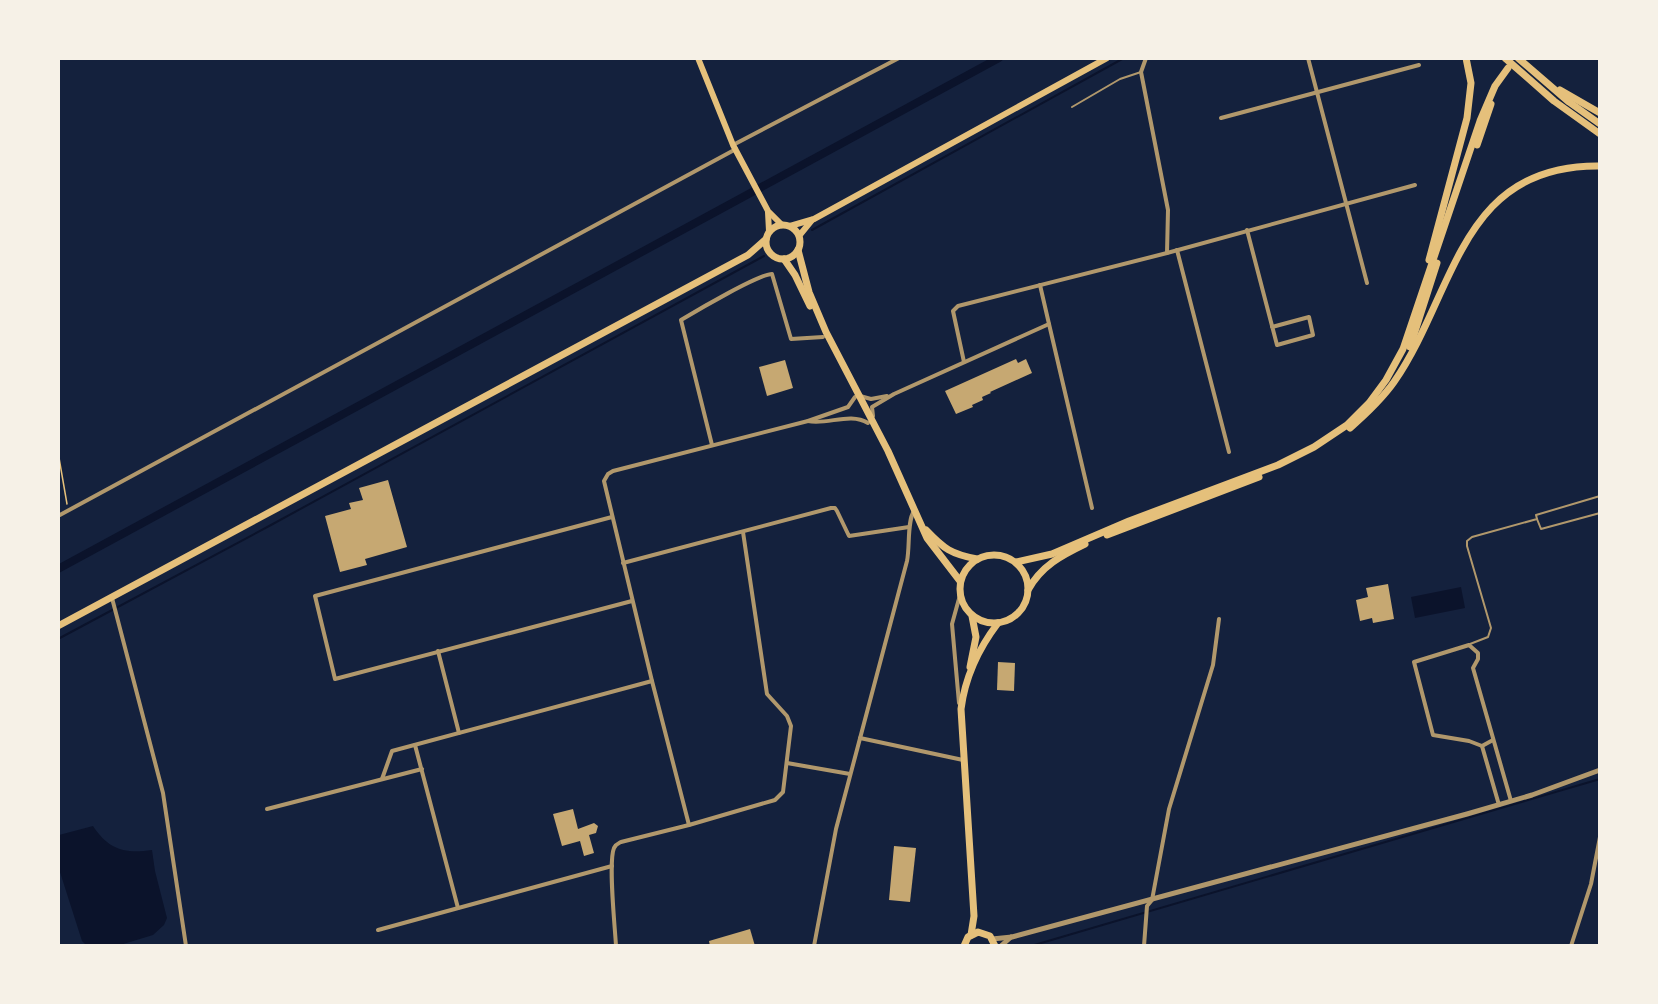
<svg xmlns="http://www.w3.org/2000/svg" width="1658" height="1004" font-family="Rubik,sans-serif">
<rect width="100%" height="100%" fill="#14213d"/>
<g fill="#0b132b">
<path d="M1461,587l4,21 -50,10 -4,-21z"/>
<path d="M93,826c16,24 32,28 59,24l3,21 12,47 -3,7 -11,10 -33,10h-34l-4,-4 -23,-72v-34z"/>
</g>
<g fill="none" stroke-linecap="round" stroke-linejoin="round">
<g stroke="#0b132b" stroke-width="2">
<path d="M812,230l312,-172"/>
<path d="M58,639l213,-114 493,-269"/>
<path d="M1031,946l569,-167"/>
</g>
<path stroke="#0b132b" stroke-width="8" d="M58,569l941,-511"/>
</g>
<g fill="#c6a872">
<path d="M1016,359l2,4 8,-4 6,14 -42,19 1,1 -9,4 1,3 -11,5 1,2 -17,7 -11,-23z"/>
<path d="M785,360l8,28 -26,8 -8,-29z"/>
<path d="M388,480l19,67 -42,12 2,6 -27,7 -15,-56 26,-7 -2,-6 14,-3 -4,-12z"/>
<path d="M1388,584l6,35 -21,4 -1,-5 -12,3 -4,-21 12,-3 -2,-9z"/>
<path d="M998,662l17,1 -1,28 -17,-1z"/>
<path d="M573,809l5,20 16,-6 4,3 -2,7 -7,2 5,18 -10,3 -4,-15 -18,5 -9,-32z"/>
<path d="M894,846l22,2 -6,54 -21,-2z"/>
<path d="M750,929l5,17h-45l-1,-5z"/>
</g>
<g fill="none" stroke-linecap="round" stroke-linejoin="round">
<path stroke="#e5c07b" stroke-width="1.5" d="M58,452l9,52"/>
<g stroke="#b1986c" stroke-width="2">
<path d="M1072,107l48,-28 21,-7"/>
<path d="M1537,519l4,10 59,-16"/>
<path d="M1470,644l18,-7 3,-9 -24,-82v-5l5,-4 65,-18 -1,-4 64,-19"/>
</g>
<g stroke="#b1986c" stroke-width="4">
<path d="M1146,58l-5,14 27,138 -1,43"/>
<path d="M1308,58l59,225"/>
<path d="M1221,118l198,-53"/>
<path d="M733,145l166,-87"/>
<path d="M1247,230l30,115 36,-10 -4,-18 -37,10"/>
<path d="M1177,250l52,202"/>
<path d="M1049,324l43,184"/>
<path d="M964,362l-11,-51 5,-5 209,-53 248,-68"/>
<path d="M860,396l11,3 16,-3"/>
<path d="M873,416l-1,-9 22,-13 155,-70 -9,-39"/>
<path d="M808,421c20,4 42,-9 60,2"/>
<path d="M712,445l-31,-125c15,-9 78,-46 91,-46l19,65 32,-2"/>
<path d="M58,516l678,-367"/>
<path d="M612,517l-297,79 20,83 297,-78"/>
<path d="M623,563l208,-55h4l2,3 12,25 60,-9"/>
<path d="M112,598l51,195 23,153"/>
<path d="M438,651l21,82"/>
<path d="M959,703l-7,-79 8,-29"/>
<path d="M860,738l103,22"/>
<path d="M415,745l43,163"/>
<path d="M1482,746l11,-6"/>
<path d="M787,763l63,11"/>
<path d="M382,779l10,-28 260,-70"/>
<path d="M1499,805l-17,-59 -13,-5 -36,-6 -19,-73 55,-17 9,8v6l-5,9 38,133"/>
<path d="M267,809l155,-40"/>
<path d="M689,825l86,-25 8,-8 8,-66 -4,-10 -20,-22 -24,-162"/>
<path d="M378,930l234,-64"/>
<path d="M616,946c-1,-19 -8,-84 -2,-98 2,-4 3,-4 7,-6l68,-17 -37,-144 -48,-200 4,-7 5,-3 195,-50 40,-14 7,-10"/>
<path d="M814,946l22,-117 71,-268c3,-14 0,-40 7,-50"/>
<path d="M1144,946l3,-40 5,-6 17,-91 44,-144 6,-46"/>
<path d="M1571,946l20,-62 9,-47"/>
</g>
<g stroke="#b1986c" stroke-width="5">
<path d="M992,939l20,-2 455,-123 65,-19 68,-25"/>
<path d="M1001,946l10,-9"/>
</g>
<g stroke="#e5c07b" stroke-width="6">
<path d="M698,58l35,87 35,66 14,14"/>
<path d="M768,212l1,19"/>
<path d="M790,226l24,-7 293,-161"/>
<path d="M799,236l13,-16"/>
</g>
<g stroke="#e5c07b" stroke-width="7">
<circle cx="783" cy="242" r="17"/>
<path d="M798,250l11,42 17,40 62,119 39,87 33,43"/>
<path d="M784,259l11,16 15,31"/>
<path d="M926,530c18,19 25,24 51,29"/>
<circle cx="994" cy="589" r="34"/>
<path d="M58,626l690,-371 18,-16"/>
<path d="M970,667l6,-30 -4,-21"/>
<path d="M971,935l3,-19 -13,-207c4,-31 18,-61 37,-86"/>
<path d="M964,946l4,-9 10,-5 12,4 5,10"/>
</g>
<g stroke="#e5c07b" stroke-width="7">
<path d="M1505,58l49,43 46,33"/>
<path d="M1518,58l51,44 31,22"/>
<path d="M1560,90l40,23"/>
<path d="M1477,145l14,-41"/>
<path d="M1429,260l38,-142 4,-35 -5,-25"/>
<path d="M1410,347l27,-84"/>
<path d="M1350,428c16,-14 32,-29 44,-46 62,-89 65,-218 206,-216"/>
<path d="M1107,535l152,-58"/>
<path d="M1016,562l36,-8 77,-33 149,-56 36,-18 33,-22 22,-22 17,-23 17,-31 77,-228 15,-35 13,-18"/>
<path d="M1028,590c13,-24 34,-35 57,-46"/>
</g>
</g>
<rect width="1658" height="1004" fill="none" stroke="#f6f1e7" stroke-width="120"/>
</svg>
